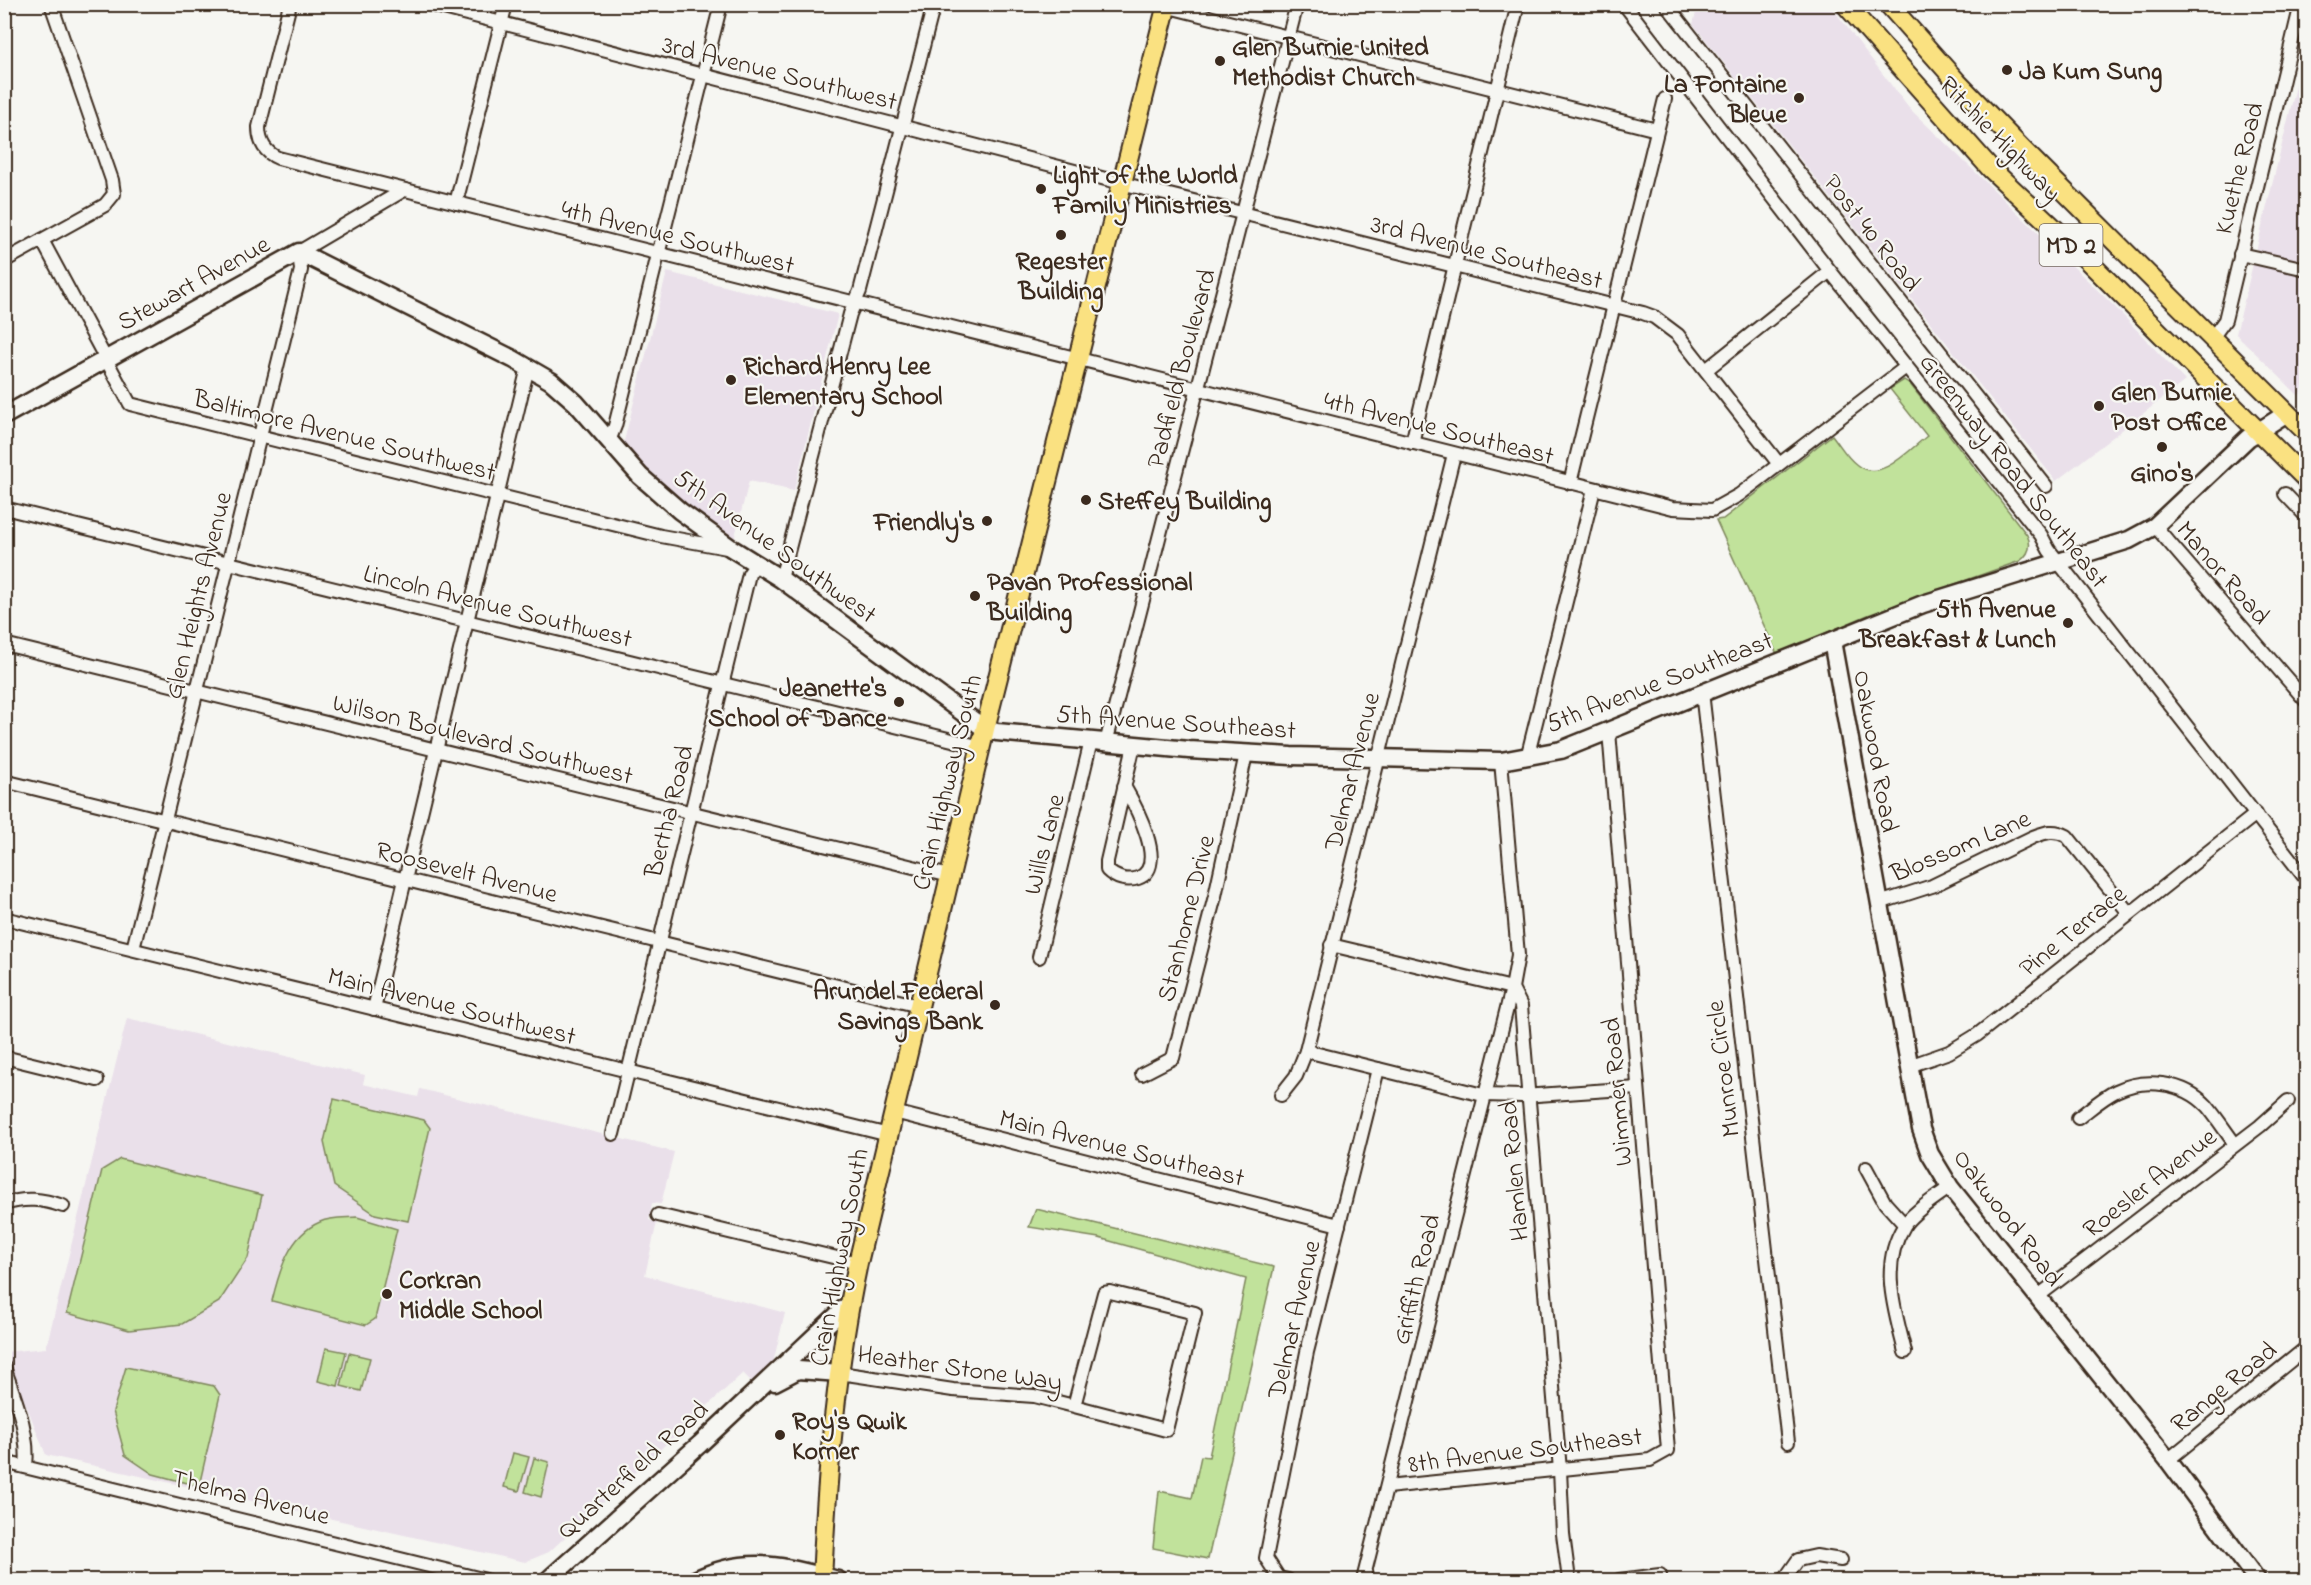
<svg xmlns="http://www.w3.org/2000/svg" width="2311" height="1585" font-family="'Indie Flower',sans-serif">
<rect width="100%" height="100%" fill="#f6f6f2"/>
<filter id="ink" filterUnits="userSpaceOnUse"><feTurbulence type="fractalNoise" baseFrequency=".0167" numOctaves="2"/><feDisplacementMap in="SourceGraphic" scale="12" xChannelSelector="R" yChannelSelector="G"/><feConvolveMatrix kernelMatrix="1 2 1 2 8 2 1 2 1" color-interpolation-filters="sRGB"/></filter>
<g filter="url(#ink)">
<g fill="#eae0ea">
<path d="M1698,5h132l78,102 207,200 70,74 -129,100 -363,-457z"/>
<path d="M2306,45v335l-7,16 -63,-62z"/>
<path d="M667,272l171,42 -44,177 -45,-10 -15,59 -66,-47 -45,-48z"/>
<path d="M127,1018l238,57 -2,9 55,13 2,-8 254,63 -13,52 -9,-1 -3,17 8,2 -12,53 140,38 -12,50 -21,19 -9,-9 -194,179 -24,10 -479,-107 -41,-103 41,-4z"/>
</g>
<g fill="#c1e29b" stroke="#7e865c" stroke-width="1.5">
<path d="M1904,380l6,4 117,151c5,10 2,19 -7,26l-152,54 -91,39 -61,-134 7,-1 109,-84c8,10 15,23 25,30 23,19 53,-16 70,-29l-37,-47z"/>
<path d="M334,1099l90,21 6,8 -22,93 -33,-7 -41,-28 -10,-44z"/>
<path d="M120,1159l142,36 -14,63 -29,44 -37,22 -53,6 -62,-17 35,-143z"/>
<path d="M1036,1209l238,58 -66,292 -55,-11 6,-57 33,7 9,-42 8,1 37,-178 -147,-41 -70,-11z"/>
<path d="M357,1217l40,12 -22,90 -9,6 -94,-24c7,-29 17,-66 48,-79 10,-5 26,-4 37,-5z"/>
<path d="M326,1348l20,4 -8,34 -20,-5z"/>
<path d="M349,1353l21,5 -9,33 -20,-5z"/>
<path d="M126,1367l88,19 6,9 -21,91 -46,-12 -28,-19 -12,-44z"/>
<path d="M513,1453l16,4 -10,34 -15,-4z"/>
<path d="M534,1458l15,4 -8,35 -16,-5z"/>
</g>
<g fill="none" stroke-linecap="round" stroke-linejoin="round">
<g stroke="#3b2a1e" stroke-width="16">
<g id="street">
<path d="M290,4l-31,123c0,14 5,25 19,31l1395,350 39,2 27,-15 167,-128"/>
<path d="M428,4l693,179 522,130 11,4 24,18 101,129"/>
<path d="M1624,4l206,267 211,264 8,15 257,329"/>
<path d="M1666,4l380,482"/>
<path d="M1161,5l496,125"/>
<path d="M456,203l50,-199"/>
<path d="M42,240l88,164 531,132 66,12"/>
<path d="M2240,254l66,15"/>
<path d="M4,261l101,-56 9,-11 -2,-14 -61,-176"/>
<path d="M2212,338l13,-18 76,-316"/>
<path d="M1706,370l124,-99"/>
<path d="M609,441l6,-15 106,-422"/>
<path d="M1412,443l106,-439"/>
<path d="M1570,483l95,-384"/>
<path d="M2285,494l21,22"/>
<path d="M4,508l977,239"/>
<path d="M2155,526l151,175"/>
<path d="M781,579l69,-265 10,-23 74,-287"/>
<path d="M4,644l946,232"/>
<path d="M1702,692l86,750"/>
<path d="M1106,743l191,-739"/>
<path d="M1527,758l67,-269"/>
<path d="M1501,761l17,194 -6,33 9,18 39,464 3,64 6,46"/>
<path d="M4,781l915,225"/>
<path d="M1124,786c11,19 45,81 14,92 -11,4 -23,0 -31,-8v-9l27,-116"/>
<path d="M1879,903l53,-17 101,-49c13,-5 21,-8 34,-1l62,77"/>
<path d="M4,918l885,217"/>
<path d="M1331,945l181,43 -149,592"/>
<path d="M133,949l168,-679 -2,-18 105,-62"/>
<path d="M1039,957l52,-216"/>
<path d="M374,1009l154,-642"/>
<path d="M1306,1051l177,44 40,1 115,-8"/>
<path d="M4,1057l93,23"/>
<path d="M1909,1066l40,-14 28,-17 279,-221"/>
<path d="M1142,1074l31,-16 42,-162 31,-142"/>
<path d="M1281,1095l15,-19 10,-25 148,-597"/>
<path d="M894,1112l445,113"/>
<path d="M2078,1118c12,-9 24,-20 38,-27 29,-14 68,-9 91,15 10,12 19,26 28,38"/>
<path d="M613,1134l136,-560 7,-10"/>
<path d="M1866,1168l19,35 19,21"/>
<path d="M4,1204c22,-7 38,-5 59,2"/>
<path d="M658,1215l200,48"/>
<path d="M2037,1297l223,-171 28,-25"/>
<path d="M1905,1352c-10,-42 -26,-86 -1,-126 7,-13 33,-29 46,-39"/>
<path d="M4,1367c11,32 26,66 22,100"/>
<path d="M840,1373l113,17 81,6 40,10 30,-113 6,-1 85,21 -29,117 -92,-24"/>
<path d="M2168,1460l138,-112"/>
<path d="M4,1462l482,118"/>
<path d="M1387,1487l263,-27 18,-10 -59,-719"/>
<path d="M1288,1580l-9,-2 -13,-20 41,-206 71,-283"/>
<path d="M1619,1580l41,-5"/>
<path d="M1784,1580l14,-20 18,-4 25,4"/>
</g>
</g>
<g stroke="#3b2a1e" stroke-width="21">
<g id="secondary">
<path d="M4,416l295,-164 214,107 38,22 25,22 64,73 40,35 51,37 50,31 204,150 12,3 192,18 102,6 210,5 60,-11 362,-146 206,-64 26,-14 93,-88 39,-25"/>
<path d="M1832,641l89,488 9,25 20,33 218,273 89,120"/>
<path d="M775,1382l23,-12 42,3"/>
<path d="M548,1580l152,-136 150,-141"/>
<path d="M695,1580c53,-26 89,-13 143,0"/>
</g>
</g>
<g stroke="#3b2a1e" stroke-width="22">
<g id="primary">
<path d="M1845,4l146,165 83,78 232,232"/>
<path d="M1888,4l70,79 62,64 286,285"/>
<path d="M822,1580c5,-106 14,-213 36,-317l127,-534 182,-725"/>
</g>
</g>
<use href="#street" stroke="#f6f6f2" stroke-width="12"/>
<use href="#secondary" stroke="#f6f6f2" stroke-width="16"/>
<use href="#primary" stroke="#fae181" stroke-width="18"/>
</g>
</g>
<g fill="#3b2a1e" stroke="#f6f6f2" stroke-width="2">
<circle cx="1220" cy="61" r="6"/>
<circle cx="2007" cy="70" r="6"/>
<circle cx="1799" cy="98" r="6"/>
<circle cx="1041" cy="189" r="6"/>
<circle cx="1061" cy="235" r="6"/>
<circle cx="731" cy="380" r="6"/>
<circle cx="2099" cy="406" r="6"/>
<circle cx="2162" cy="447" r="6"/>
<circle cx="1086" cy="500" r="6"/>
<circle cx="987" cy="521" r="6"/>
<circle cx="975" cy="596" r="6"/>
<circle cx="2068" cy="623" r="6"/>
<circle cx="899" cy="702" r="6"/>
<circle cx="995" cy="1005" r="6"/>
<circle cx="387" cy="1294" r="6"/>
<circle cx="780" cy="1435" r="6"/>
</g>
<g text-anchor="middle" stroke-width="4.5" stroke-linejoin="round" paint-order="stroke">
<rect fill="#f6f6f2" stroke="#73675e" stroke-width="1.5" x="2039.5" y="224" width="63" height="42" rx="4.5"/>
<g font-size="24" font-weight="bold" fill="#3b2a1e">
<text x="2071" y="253">MD 2</text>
</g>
<g font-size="26" font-weight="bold" fill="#3b2a1e" stroke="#f6f6f2" text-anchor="start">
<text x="1232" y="55">Glen Burnie United<tspan x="1232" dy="30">Methodist Church</tspan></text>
<text x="2019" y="79">Ja Kum Sung</text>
<text x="1787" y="92" text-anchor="end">La Fontaine<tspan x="1787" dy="30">Bleue</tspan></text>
<text x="1053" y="183">Light of the World<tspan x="1053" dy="30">Family Ministries</tspan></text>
<text x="1061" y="269" text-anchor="middle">Regester<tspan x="1061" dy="30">Building</tspan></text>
<text x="743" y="374">Richard Henry Lee<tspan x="743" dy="30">Elementary School</tspan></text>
<text x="2111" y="400">Glen Burnie<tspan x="2111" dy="30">Post Office</tspan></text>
<text x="2162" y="481" text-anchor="middle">Gino's</text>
<text x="1098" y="509">Steffey Building</text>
<text x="975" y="530" text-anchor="end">Friendly's</text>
<text x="987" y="590">Pavan Professional<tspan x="987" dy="30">Building</tspan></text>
<text x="2056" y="617" text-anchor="end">5th Avenue<tspan x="2056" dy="30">Breakfast &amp; Lunch</tspan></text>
<text x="887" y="696" text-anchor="end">Jeanette's<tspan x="887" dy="30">School of Dance</tspan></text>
<text x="983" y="999" text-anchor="end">Arundel Federal<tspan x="983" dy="30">Savings Bank</tspan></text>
<text x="399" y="1288">Corkran<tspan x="399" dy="30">Middle School</tspan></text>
<text x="792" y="1429">Roy's Qwik<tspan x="792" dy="30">Korner</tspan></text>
</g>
<g font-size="26" fill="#3b2a1e" stroke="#f6f6f2">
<text transform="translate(780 72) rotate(14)" y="9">3rd Avenue Southwest</text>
<text transform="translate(2001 138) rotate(46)" y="9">Ritchie Highway</text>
<text transform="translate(2238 168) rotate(-76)" y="9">Kuethe Road</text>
<text transform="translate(1873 232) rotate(52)" y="9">Post 40 Road</text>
<text transform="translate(678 236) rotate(14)" y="9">4th Avenue Southwest</text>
<text transform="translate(1487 251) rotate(14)" y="9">3rd Avenue Southeast</text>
<text transform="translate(193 282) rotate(-29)" y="9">Stewart Avenue</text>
<text transform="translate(1180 368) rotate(-75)" y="9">Padfield Boulevard</text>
<text transform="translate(1439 427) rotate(14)" y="9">4th Avenue Southeast</text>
<text transform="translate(345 434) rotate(14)" y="9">Baltimore Avenue Southwest</text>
<text transform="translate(2015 470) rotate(52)" y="9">Greenway Road Southeast</text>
<text transform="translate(776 545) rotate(36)" y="9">5th Avenue Southwest</text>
<text transform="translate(2224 572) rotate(49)" y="9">Manor Road</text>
<text transform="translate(197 595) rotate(-76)" y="9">Glen Heights Avenue</text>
<text transform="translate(498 605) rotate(14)" y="9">Lincoln Avenue Southwest</text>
<text transform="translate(1659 681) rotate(-21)" y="9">5th Avenue Southeast</text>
<text transform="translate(1176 721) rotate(4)" y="9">5th Avenue Southeast</text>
<text transform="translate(483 738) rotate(14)" y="9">Wilson Boulevard Southwest</text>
<text transform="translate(1877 751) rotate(80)" y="9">Oakwood Road</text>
<text transform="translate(1351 771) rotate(-76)" y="9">Delmar Avenue</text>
<text transform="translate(946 782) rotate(-76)" y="9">Crain Highway South</text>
<text transform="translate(668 811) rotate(-76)" y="9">Bertha Road</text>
<text transform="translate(1043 844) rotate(-76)" y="9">Wills Lane</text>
<text transform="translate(1960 845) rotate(-23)" y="9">Blossom Lane</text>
<text transform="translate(467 871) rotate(14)" y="9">Roosevelt Avenue</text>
<text transform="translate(1185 918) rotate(-76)" y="9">Stanhome Drive</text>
<text transform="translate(2072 930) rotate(-39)" y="9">Pine Terrace</text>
<text transform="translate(452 1005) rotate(14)" y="9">Main Avenue Southwest</text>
<text transform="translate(1722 1069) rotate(-97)" y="9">Munroe Circle</text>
<text transform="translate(1616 1092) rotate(-95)" y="9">Wimmer Road</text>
<text transform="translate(1122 1147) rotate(14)" y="9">Main Avenue Southeast</text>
<text transform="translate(1513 1171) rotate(-95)" y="9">Hamlen Road</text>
<text transform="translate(2149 1182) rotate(-38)" y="9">Roesler Avenue</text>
<text transform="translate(2009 1217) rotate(53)" y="9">Oakwood Road</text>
<text transform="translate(838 1257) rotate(-79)" y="9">Crain Highway South</text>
<text transform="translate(1415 1279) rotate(-76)" y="9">Griffith Road</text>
<text transform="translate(1293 1319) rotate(-77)" y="9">Delmar Avenue</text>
<text transform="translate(960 1367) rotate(8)" y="9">Heather Stone Way</text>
<text transform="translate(2223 1386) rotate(-39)" y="9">Range Road</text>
<text transform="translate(1525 1449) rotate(-7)" y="9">8th Avenue Southeast</text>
<text transform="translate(632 1469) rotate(-42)" y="9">Quarterfield Road</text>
<text transform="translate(251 1496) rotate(14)" y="9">Thelma Avenue</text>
</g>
</g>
<rect width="2311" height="1585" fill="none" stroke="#f6f6f2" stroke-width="24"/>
<rect x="12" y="12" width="2287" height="1561" fill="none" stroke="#3b2a1e" stroke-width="2" filter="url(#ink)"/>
</svg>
